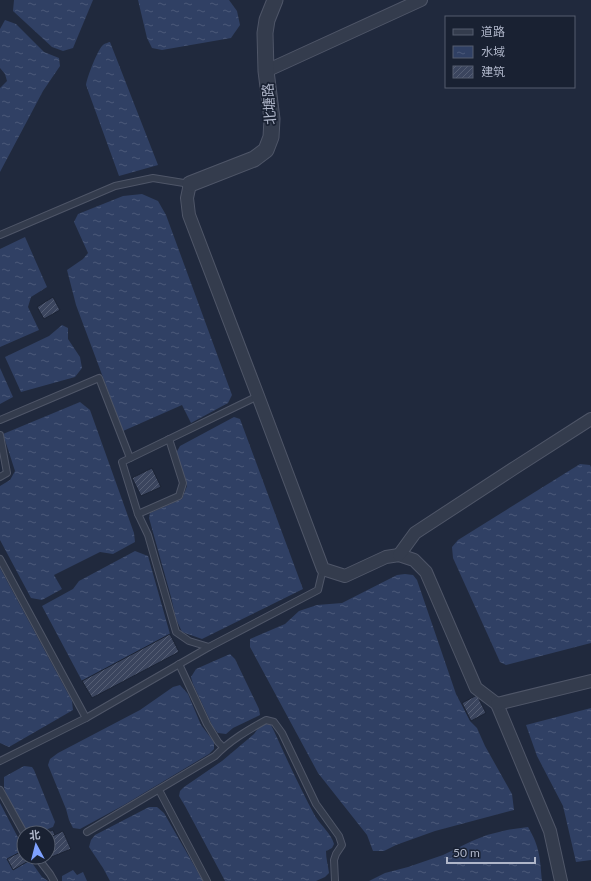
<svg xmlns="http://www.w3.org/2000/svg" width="591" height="881" font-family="Lato,'Noto Sans SC',sans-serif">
<defs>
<pattern id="water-ripples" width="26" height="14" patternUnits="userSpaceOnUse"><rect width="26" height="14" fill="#304064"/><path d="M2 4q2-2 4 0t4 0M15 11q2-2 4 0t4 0" fill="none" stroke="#4b5979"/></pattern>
<pattern id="building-hatch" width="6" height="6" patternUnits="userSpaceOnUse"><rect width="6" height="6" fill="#3b455e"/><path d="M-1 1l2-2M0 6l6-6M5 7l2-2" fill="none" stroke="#555e74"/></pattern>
</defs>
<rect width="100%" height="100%" fill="#20293d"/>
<g fill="url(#water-ripples)">
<path d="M14,0h79l-20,48 -10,3 -11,-4 -39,-36z"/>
<path d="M138,0h91l8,11 3,14 -9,13 -69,12 -10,-2 -5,-10z"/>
<path d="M5,20l11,4 28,28 15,6 1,8 -17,25 -43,81v-84l7,-7 -2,-7 -5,-6v-39z"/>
<path d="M110,42l48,123 -39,11 -33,-91c1,-8 12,-36 17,-40 1,-1 6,-3 7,-3z"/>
<path d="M142,194l16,7 8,14 66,180 -4,8 -37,20 -9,-18 -59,26 -47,-126 -9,-35 16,-11 5,-6 -14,-31 4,-8 45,-18z"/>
<path d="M25,237l22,50 -16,10 -3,10 11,23 -39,17v-98z"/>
<path d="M62,325l6,3v11l12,18 2,11 -7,9 -54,15 -16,-35 44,-21z"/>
<path d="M0,368l13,29 -13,7z"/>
<path d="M80,402l10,8 44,123 1,9 -22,12 -13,-2 -46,23 8,14 -20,11 -11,-2 -31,-58v-54l10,-6 5,-9 -12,-37z"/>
<path d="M234,417l6,2 63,170 -101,50 -20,-7 -6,-13 -5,-22 -22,-79 1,-5 32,-14 5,-13 -11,-33 4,-7z"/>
<path d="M580,464l10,1 1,2v176l-85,22 -6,-3 -47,-104 -1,-11 6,-7z"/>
<path d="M135,551l13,5 22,78 -88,47 -40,-75 31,-17 6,-8z"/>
<path d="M0,568l72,133 1,9 -64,37 -9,-4z"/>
<path d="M405,574l8,1 4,5 39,114 14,27 7,7 8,18 27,48 2,16 -79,21 -39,14 -12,6h-11l-6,-16 -49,-62 -68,-126v-8l35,-15 14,-13 18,-6 25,-2 55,-28z"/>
<path d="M230,654l5,5 24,50 1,6 -27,13 -7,6 -8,-1 -5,-6 -20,-43 -2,-7 5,-8z"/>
<path d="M180,685l8,9 13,31 13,17v7l-5,5 -85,51 -44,24 -7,-1 -4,-8 -3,-11 -18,-44 2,-6 8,-6 82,-43 33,-23z"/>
<path d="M591,708v152l-15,2 -13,-56 -26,-50 -11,-31z"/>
<path d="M266,724l5,1 3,6c13,29 26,57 41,85 6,10 16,17 19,28l-2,4 -6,3c0,8 2,14 3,22l-4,4 -9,4h-91l-40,-75 -6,-10 1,-5 4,-4 38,-26 32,-27 5,-7z"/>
<path d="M24,766l8,1 2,3 21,52 -2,5c-11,4 -16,7 -28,3l-19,-35 -2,-8v-10z"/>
<path d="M0,803l24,46 -11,21 17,-10 12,17 6,4h-48z"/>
<path d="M149,807h8l7,6 39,68h-93l-7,-13 -14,-21 2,-7 4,-5z"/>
<path d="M528,827c12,20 12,32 14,54h-173l16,-8 23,-6 35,-12 29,-14 15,-6 20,-5z"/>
<path d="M73,870l4,5 6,-3 4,9h-25v-5z"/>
</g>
<g fill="url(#building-hatch)" stroke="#1b2334">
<path d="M53,297l7,13 -16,9 -7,-12z"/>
<path d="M152,468l9,19 -20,9 -9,-18z"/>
<path d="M170,634l9,18 -87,46 -10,-17z"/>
<path d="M477,695l9,18 -15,8 -9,-18z"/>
<path d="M53,830l2,5 -7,3v-5h-2z"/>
<path d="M63,831l8,18 -22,9 -1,-2v-18z"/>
<path d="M24,850v7h4l2,3 -17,10 -6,-11z"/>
</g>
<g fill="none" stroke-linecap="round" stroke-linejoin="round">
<g stroke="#4f5668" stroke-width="8">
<g id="service">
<path d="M0,235l115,-49 38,-8 37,6"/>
<path d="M0,420l99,-42 31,80"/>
<path d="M0,435l7,38 -7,4"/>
<path d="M138,514l41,-18 4,-13 -14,-44"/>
<path d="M0,559l86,159"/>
<path d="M209,647l-20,-6 -13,-9 -28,-97 -10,-21 -16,-52 136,-66"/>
<path d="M179,664l28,60 11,18 5,5"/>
<path d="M0,761l86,-43 123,-71 109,-57 5,-21"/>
<path d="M0,790l24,43"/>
<path d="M159,790l48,91"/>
<path d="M87,832l128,-76c14,-15 33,-26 51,-36l8,2 8,11 34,71 23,32 3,9 -6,9 -2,6 1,21"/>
<path d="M37,857l13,17 4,7"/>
</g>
</g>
<g stroke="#4f5668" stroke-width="14">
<g id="minor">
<path d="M266,71l155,-71"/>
<path d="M190,184l-3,14 2,17 69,181 65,173 22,7 41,-19 13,-2 15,5 12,12 50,116 21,16 53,127 11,50"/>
<path d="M399,555l16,-22 101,-66 75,-48"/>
<path d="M497,704l94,-23"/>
</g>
</g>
<g stroke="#4f5668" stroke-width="17">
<path id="tertiary" d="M190,184l64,-25 12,-9 5,-13 1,-18 -6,-48 -1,-38 2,-13 8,-20"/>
</g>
<use href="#service" stroke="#343c4d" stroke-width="6"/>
<use href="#minor" stroke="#343c4d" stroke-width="12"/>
<use href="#tertiary" stroke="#343c4d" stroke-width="15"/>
</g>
<g text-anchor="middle" stroke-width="3.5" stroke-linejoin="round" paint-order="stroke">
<g font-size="14" fill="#afb6c9" stroke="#192132">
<text transform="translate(269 104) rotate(-94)" y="5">北塘路</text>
</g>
</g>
<rect x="445" y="16" width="130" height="72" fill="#192132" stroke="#555d6e"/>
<rect x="453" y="29" width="20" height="6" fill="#343c4d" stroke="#555d6e"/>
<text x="481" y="36" font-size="12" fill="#afb6c9">道路</text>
<rect x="453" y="46" width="20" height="12" fill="url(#water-ripples)" stroke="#555d6e"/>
<text x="481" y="56" font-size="12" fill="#afb6c9">水域</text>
<rect x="453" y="66" width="20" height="12" fill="url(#building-hatch)" stroke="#555d6e"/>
<text x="481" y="76" font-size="12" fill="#afb6c9">建筑</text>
<g transform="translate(36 845) rotate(353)"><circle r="19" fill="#192132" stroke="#555d6e"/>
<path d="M0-3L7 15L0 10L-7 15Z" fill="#7ea1ff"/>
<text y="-6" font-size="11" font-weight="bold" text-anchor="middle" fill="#afb6c9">北</text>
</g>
<path d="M447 857v6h88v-6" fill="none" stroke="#afb6c9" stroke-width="2"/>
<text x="453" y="857" font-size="12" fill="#afb6c9" stroke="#192132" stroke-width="3" paint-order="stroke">50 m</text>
</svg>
